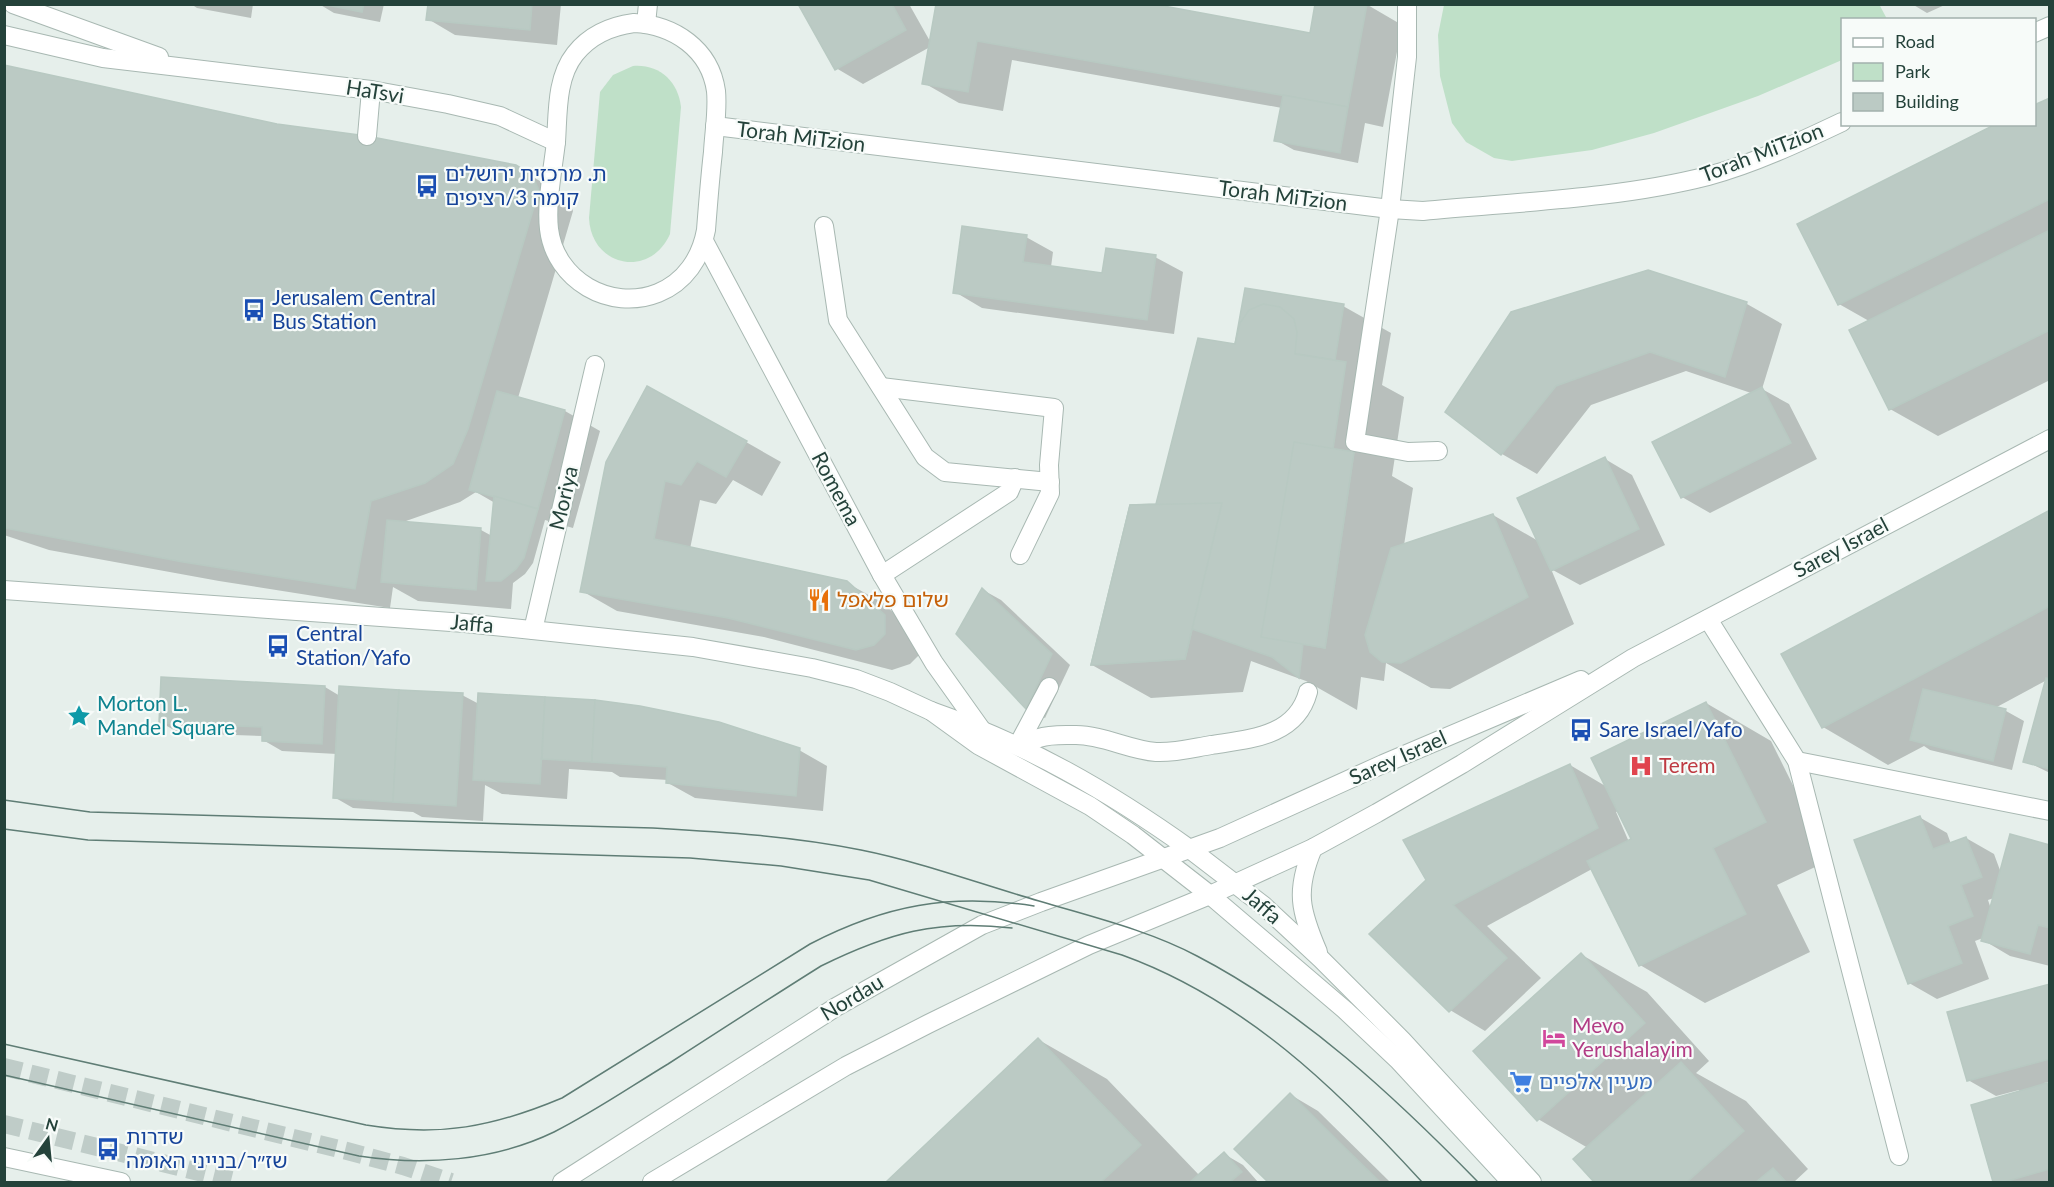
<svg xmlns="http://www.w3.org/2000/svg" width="2054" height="1187" font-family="Lato,'Noto Sans Hebrew',sans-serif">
<rect width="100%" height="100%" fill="#e6efeb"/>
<g fill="#bfe0c8">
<path d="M1879,4l8,15 -45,1v40l-84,36 -104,37 -62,17 -80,11 -18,-3 -28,-16 -14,-19 -12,-47 -2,-41 6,-30z"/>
<path d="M633,66c26,-2 45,15 48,41l-11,127c-20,45 -79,33 -81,-16l11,-126 13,-17z"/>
</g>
<g fill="#0003" fill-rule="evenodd">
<path d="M191,4h62l-2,14 -54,-10z"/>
<path d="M319,4h65l-4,18 -46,-9z"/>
<path d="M429,4h132l-4,41 -102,-10 -27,-16z"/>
<path d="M800,4h109l22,39 7,-39 373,30 55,-30 36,21 -19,102 -18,-4 -7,40 -64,-13 -18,-10 6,-32 -270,-48 -9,51 -44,-8 -35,-20 6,-36 -67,37 -27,-16z"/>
<path d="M1912,4h35l-20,9z"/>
<path d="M4,67l273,58 239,42 51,30 6,14 -55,187 47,13 35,20 -27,97 -28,-8 -12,43 -8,11 -12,9 -2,26 -93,-8 -25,-14 -3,21 -171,-27 -170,-31 -45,-15zM476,492l19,11 -3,33 -11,-6 -76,-7 1,-2 54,-19z"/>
<path d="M2050,99v281l-112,56 -48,-27 -21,-88 -30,-17 195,-180z"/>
<path d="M1026,237l27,15 -2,15 53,7 51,-17 28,15 -9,62 -192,-26 -27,-16z"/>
<path d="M1648,271l99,33 35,20 -20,65 27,15 28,55 -107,54 -28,-16 -28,-54 97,-50 -65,-22 -95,34 -54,69 -35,-20 -55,-42z"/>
<path d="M1343,306l48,27 -9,52 22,12 -12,79 21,12 -9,57 89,-30 47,27 65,-83 27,16 33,70 -85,40 -29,-16 23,55 -124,65 -19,-1 -45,-25 -2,18 -23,-4 -4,33 -51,-29 -55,-20 -8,31 -92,6 -59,-33 65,-159 80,-160z"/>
<path d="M746,442l35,20 -19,34 -29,-16 -17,24 -16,-4 -10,49 157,34 36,20 36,34 1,17 -10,10 -18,6 -128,-33 -147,-26 -35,-20 25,-128z"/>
<path d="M2050,512v166l-3,2h3v93l-25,-12 22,-81 -52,28 11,3 18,10 -12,49 -82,-20 -6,-4 -36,19 -65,-38z"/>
<path d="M983,590l18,10 69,65 -25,53 -18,-10 -70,-74z"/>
<path d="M325,687l15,9 122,-1 17,9 1,-9 115,7 204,48 28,16 -4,45 -128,-13 -27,-15v-3l-48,-3 -8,-5 -43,-3 -2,30 -65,-5 -17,-9 -2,36 -61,-4 -9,-5 -60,-4 -19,-11 3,-43 -55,-3 -19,-11v-4l-84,-3 -19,-11z"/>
<path d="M1706,703l65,38 59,119 -53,25 33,67 -105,51 -65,-38 -48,-96 -105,57 54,52 -56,53 -35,-21 -79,-76 199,-169 37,22zM1619,811l14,29 -4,2 -13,-30z"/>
<path d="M1919,817l28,16 4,11 15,-6 28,16 7,19 49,-26v119l-40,-10 -27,-16v-2l-8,3 14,38 -52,20 -28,-16zM1994,898l-3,11 -3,-9z"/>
<path d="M1582,955l65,37 62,69 -13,12 50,28 62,68 -14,13h1h-198l-21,-23 12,-11 -50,-29z"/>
<path d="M2050,986v96l-6,1 6,3v96h-55l-23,-76 48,-13 -1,-3 -23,6 -28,-16z"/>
<path d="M1039,1040l68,39 93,97 24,-22 19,11 15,17h-370z"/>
<path d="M1291,1095l27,16 72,71h-120l-33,-33z"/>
</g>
<g fill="#bbcac4" stroke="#b8c9c2" stroke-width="1.5">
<path d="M322,4h42l-2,8z"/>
<path d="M428,4h104l-2,26 -104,-10z"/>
<path d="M798,4h94l14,26 -71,40z"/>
<path d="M936,4h217l157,29 5,-29h52l-19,103 -371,-66 -9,51 -46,-8z"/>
<path d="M4,65l273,59 90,12 149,29 16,10 7,15 -71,239 -15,35 -28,19 -54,18 -16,88 -172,-27 -179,-34z"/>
<path d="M1283,95l65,12 -8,46 -66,-12z"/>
<path d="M2050,98v101l-212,106 -41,-81 199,-100h38v-19z"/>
<path d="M962,226l65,9 -4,27 79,11 4,-25 50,7 -9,65 -194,-27z"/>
<path d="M2050,230v100l-161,80 -40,-80z"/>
<path d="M1648,270l99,32 -22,75 -75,-25 -94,34 -55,69 -56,-43 66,-100z"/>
<path d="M1245,288l99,16 -9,56 -100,-16z"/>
<path d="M1263,304l17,3 14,12 3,13 -2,22 51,8 -13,87 21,3 -29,196 -22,-4 -4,34 -27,-21 -80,-28 -7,30 -94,6 39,-160 26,-1 42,-166 37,6 5,-21 9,-13z"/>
<path d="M647,386l100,55 -21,36 -29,-16 -16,24 -16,-4 -11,58 193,42 38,34v19l-11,11 -18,5 -128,-32 -148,-26 26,-130z"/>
<path d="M1762,387l29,56 -110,55 -29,-56z"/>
<path d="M497,391l68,19 -27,99 -69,-19z"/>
<path d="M1294,442l60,10 -29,196 -64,-11z"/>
<path d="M1605,457l34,72 -88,42 -34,-73z"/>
<path d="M494,496l44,13 -14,49 -8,11 -15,12h-15z"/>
<path d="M1222,503l-37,156 -94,6 39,-160z"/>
<path d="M2050,510v96l-228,122 -41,-74z"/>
<path d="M1493,514l35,83 -127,66 -19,-1 -12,-10 -5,-17 26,-87z"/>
<path d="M387,520l94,8 -5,62 -95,-8z"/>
<path d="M982,588l70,66 -26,55 -70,-75z"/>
<path d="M161,677l164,9 -3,58 -60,-3v-14l-103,-4z"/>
<path d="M2046,678l4,1v90l-27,-7z"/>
<path d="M339,686l60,4 -6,112 -60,-4z"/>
<path d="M1923,689l83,20 -13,52 -83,-21z"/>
<path d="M399,690l64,3 -7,113 -63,-4z"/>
<path d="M478,693l67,4 -5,87 -67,-4z"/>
<path d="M545,697l50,3 -3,62 -50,-3z"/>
<path d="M595,700l45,6 79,16 81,26 -4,48 -130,-13 1,-16 -75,-5z"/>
<path d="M1706,702l60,120 -53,26 33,66 -107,52 -52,-105 44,-22 -40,-81z"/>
<path d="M1570,764l28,64 -145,77 54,53 -58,54 -80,-78 57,-54 -23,-40z"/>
<path d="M1920,816l13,33 33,-12 16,40 -21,8 12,31 -25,10 14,37 -54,21 -54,-144z"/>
<path d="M2010,834l40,11v83l-12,-3 -8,29 -49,-13z"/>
<path d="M1581,953l64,70 -108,98 -64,-70z"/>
<path d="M2050,984v75l-83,22 -20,-69z"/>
<path d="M1038,1038l103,107 -40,37h-215z"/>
<path d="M1681,1062l63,69 -57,51h-93l-21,-23z"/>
<path d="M2047,1083l3,8v78l-46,13h-11l-22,-77z"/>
<path d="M1290,1093l50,50 40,39h-112l-34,-33z"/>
<path d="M1224,1152l18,20 -12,10h-40z"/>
<path d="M1773,1168l13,14h-30z"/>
</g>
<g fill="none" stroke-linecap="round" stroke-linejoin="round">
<g stroke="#bfccc8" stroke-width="18" stroke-dasharray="18 9" stroke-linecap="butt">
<path d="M4,1067l343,84 56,15 48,16"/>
<path d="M4,1124l235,58"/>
</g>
<g stroke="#a8b8b2" stroke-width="20">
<g id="service">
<path d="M367,136l4,-46"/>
<path d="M1390,209l17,-152v-53"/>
<path d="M824,226l14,94 87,137 20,15 105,10"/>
<path d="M881,387l173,21 -5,57 1,28 -30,62"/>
<path d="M882,575l127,-83 6,-14"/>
<path d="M4,590l461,33 228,24 119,21 44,11 34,13 41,19 47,34 112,61 43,29 77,60 135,115 53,50 113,122"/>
<path d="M1708,619l89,142 102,395"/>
<path d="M533,630l62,-265"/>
<path d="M1018,745c8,-1 14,-5 21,-7 11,-4 25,-3 37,-3 27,0 53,15 80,17 18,1 37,-4 55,-7 38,-6 85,-8 97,-53"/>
<path d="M1018,745l31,-58"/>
<path d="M1797,761l253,50"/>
<path d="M4,1157l117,25"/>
</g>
</g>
<g stroke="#a8b8b2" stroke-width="20">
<g id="minor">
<path d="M13,4l146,53"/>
<path d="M634,23c40,2 76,26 82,68 2,20 -2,41 -3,61 -3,26 -5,52 -7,78 -5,28 -21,52 -48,63 -48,19 -103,-13 -109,-64 -3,-26 4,-61 7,-87 2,-29 0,-64 19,-88 15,-19 36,-28 59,-31z"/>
<path d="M646,24l2,-20"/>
<path d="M2034,33l16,-7"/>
<path d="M4,35l99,23 268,32 77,14 52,12 56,26"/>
<path d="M715,126l675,83 33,2c93,-9 195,-12 285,-35 45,-12 92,-34 134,-54"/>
<path d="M1390,209l-35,233 53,10 30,-1"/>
<path d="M704,241l178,334 52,88 47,66"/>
<path d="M931,711c97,34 176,79 260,139"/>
</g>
</g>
<g stroke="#a8b8b2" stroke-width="20">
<g id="tertiary">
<path d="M1313,848c-18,43 -13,62 5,104"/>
<path d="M1191,850l73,56 57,53 81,81 130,142"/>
<path d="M562,1182l274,-175 146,-82 59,-23 179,-64 163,-74 198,-84"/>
<path d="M652,1182l194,-116 82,-42 161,-79 121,-50 103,-47 64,-35 85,-49 171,-106 417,-219"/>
</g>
</g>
<use href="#service" stroke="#fff" stroke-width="18"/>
<use href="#minor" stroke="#fff" stroke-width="18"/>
<use href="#tertiary" stroke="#fff" stroke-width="18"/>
<g stroke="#5f7d75" stroke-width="1.5">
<path d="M4,800l86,12 563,16c70,4 139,8 208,22 60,12 119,34 178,51 53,16 109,29 158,55 106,55 198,141 281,226"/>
<path d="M4,829l84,11 602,18 91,8 88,14 253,75c122,44 214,133 300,227"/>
<path d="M4,1044l362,81c74,12 127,2 196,-27l248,-154c75,-39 140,-51 224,-38"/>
<path d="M4,1075l355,81c65,10 135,5 195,-24 40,-20 76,-45 114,-68 51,-33 102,-66 153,-98 67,-33 116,-47 191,-38"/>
</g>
</g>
<defs>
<g id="bus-bare" transform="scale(1.8)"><path d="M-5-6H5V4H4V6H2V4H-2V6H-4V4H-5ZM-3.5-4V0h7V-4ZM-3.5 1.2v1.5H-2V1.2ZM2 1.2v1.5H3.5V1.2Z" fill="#1a4fb4" stroke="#f7fbf9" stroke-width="2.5" paint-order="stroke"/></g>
<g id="restaurant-bare" transform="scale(1.8)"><path d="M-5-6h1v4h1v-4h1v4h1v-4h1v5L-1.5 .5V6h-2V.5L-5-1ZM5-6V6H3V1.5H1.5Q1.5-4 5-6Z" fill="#e8710a" stroke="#f7fbf9" stroke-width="2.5" paint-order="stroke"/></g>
<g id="sight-bare" transform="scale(1.8)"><path d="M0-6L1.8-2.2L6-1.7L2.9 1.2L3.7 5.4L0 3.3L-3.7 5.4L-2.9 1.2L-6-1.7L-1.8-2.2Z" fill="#0f9aa8" stroke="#f7fbf9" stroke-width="2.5" paint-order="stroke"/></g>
<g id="hospital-bare" transform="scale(1.8)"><path d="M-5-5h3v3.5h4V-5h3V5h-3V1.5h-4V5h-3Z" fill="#e0444e" stroke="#f7fbf9" stroke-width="2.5" paint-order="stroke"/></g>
<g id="hotel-bare" transform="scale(1.8)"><path d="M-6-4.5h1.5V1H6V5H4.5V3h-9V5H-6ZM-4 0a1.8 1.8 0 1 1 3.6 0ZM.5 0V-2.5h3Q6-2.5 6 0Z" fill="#d1479c" stroke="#f7fbf9" stroke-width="2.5" paint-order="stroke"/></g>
<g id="supermarket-bare" transform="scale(1.8)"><path d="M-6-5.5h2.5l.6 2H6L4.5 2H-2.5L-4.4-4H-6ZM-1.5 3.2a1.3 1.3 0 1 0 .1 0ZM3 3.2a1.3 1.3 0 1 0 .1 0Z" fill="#3f7fe0" stroke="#f7fbf9" stroke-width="2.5" paint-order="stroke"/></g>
</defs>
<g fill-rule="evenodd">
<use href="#bus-bare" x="427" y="186"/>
<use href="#bus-bare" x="254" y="310"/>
<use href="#restaurant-bare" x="819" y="600"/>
<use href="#bus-bare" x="278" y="646"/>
<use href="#sight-bare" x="79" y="716"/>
<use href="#bus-bare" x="1581" y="730"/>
<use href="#hospital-bare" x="1641" y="766"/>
<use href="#hotel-bare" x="1554" y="1038"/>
<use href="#supermarket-bare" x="1521" y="1082"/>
<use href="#bus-bare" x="108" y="1149"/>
</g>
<g text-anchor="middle" stroke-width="4.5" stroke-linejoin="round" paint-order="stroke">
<g font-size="21" fill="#24423a" stroke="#f7fbf9">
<text transform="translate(375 92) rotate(9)" y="7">HaTsvi</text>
<text transform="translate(801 137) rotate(7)" y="7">Torah MiTzion</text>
<text transform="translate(1762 153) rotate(-21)" y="7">Torah MiTzion</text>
<text transform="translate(1283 196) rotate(7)" y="7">Torah MiTzion</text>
<text transform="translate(836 489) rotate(62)" y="7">Romema</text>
<text transform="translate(564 498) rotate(-77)" y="7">Moriya</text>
<text transform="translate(1841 548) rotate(-28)" y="7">Sarey Israel</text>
<text transform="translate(472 624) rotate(5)" y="7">Jaffa</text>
<text transform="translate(1398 758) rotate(-24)" y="7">Sarey Israel</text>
<text transform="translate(1262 906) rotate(41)" y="7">Jaffa</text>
<text transform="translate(852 998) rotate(-31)" y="7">Nordau</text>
</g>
<g font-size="21" fill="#164399" stroke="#f7fbf9" text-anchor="start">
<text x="445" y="181">ת. מרכזית ירושלים<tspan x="445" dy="24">קומה 3/רציפים</tspan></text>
<text x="272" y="305">Jerusalem Central<tspan x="272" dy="24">Bus Station</tspan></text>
<text x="296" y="641">Central<tspan x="296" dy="24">Station/Yafo</tspan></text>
<text x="1599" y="737">Sare Israel/Yafo</text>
<text x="126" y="1144">שדרות<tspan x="126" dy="24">שז״ר/בנייני האומה</tspan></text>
</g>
<g font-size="21" fill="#c56008" stroke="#f7fbf9" text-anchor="start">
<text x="837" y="607">שלום פלאפל</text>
</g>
<g font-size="21" fill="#0d838f" stroke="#f7fbf9" text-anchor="start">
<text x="97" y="711">Morton L.<tspan x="97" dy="24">Mandel Square</tspan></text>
</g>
<g font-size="21" fill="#be3a42" stroke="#f7fbf9" text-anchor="start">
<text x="1659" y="773">Terem</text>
</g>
<g font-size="21" fill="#b23c85" stroke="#f7fbf9" text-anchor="start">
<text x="1572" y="1033">Mevo<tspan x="1572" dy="24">Yerushalayim</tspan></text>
</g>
<g font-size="21" fill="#366cbe" stroke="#f7fbf9" text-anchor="start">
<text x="1539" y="1089">מעיין אלפיים</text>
</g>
</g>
<rect width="2054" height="1187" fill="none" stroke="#24423a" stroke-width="12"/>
<rect x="1841" y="18" width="195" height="108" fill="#f7fbf9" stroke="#a3b1ad" stroke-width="1.5"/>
<rect x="1853" y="38" width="30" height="9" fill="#ffffff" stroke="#a3b1ad" stroke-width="1.5"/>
<text x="1895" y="48" font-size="18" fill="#24423a">Road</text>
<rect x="1853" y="63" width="30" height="18" fill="#bfe0c8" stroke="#a3b1ad" stroke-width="1.5"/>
<text x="1895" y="78" font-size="18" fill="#24423a">Park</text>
<rect x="1853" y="93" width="30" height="18" fill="#bbcac4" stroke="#a3b1ad" stroke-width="1.5"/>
<text x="1895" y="108" font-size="18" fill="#24423a">Building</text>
<g transform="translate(48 1139) rotate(15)" stroke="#f7fbf9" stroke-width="4.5" paint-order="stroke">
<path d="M0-4.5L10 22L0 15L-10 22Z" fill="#24423a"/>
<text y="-9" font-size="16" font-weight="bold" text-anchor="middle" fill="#24423a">N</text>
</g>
</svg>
